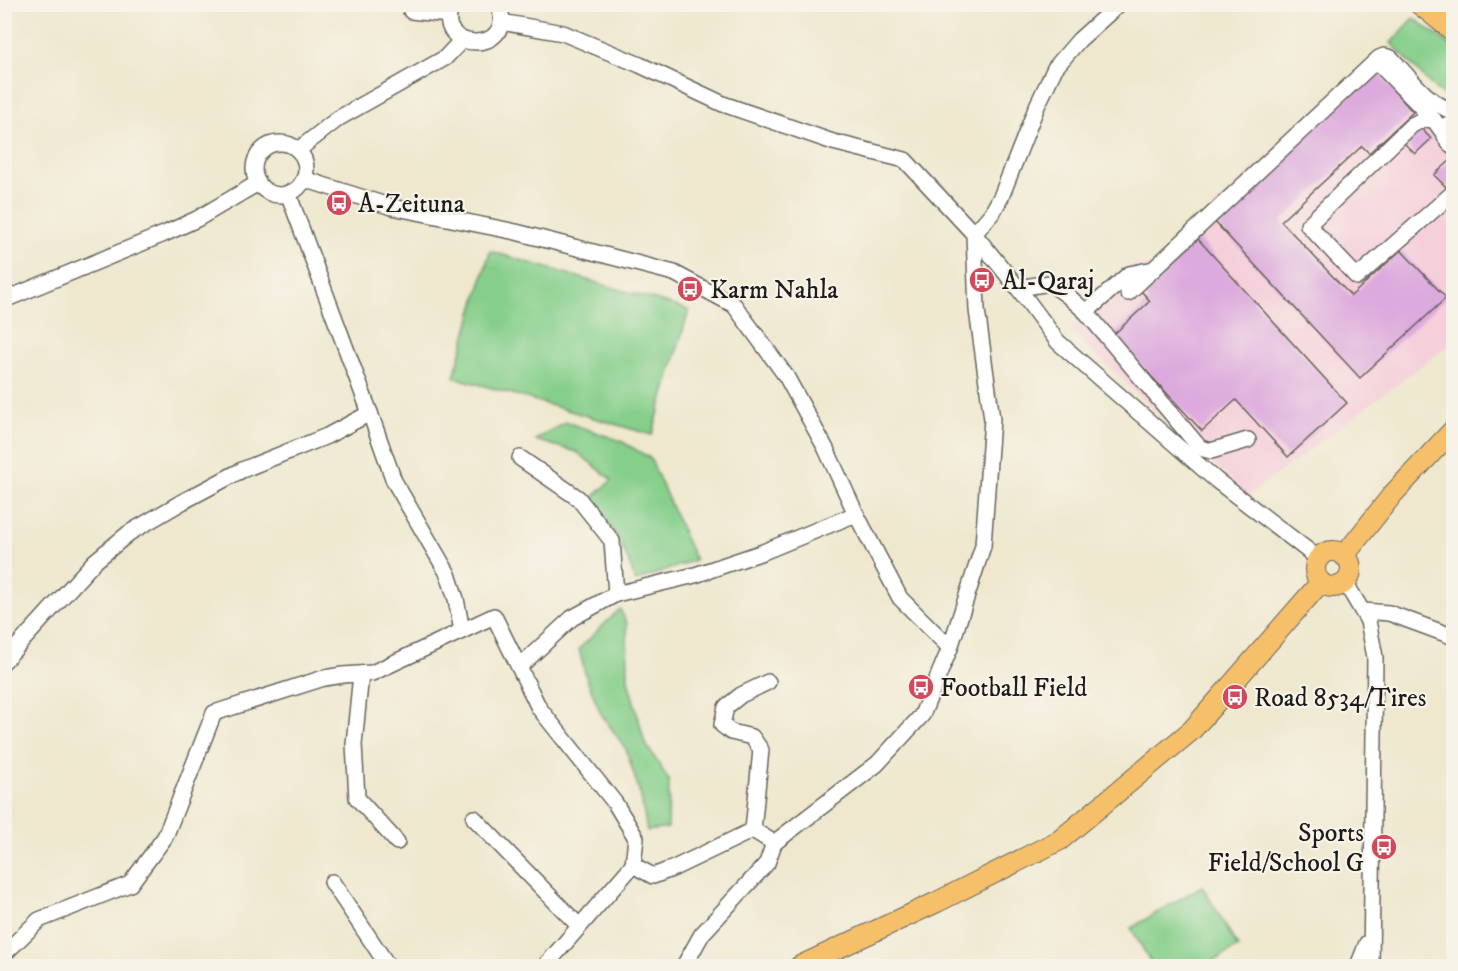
<svg xmlns="http://www.w3.org/2000/svg" width="1458" height="971" font-family="'IM FELL DW Pica',serif">
<rect width="100%" height="100%" fill="#f7f3e8"/>
<filter id="ink" filterUnits="userSpaceOnUse"><feTurbulence type="fractalNoise" baseFrequency=".0167" numOctaves="2"/><feDisplacementMap in="SourceGraphic" scale="12" xChannelSelector="R" yChannelSelector="G"/><feConvolveMatrix kernelMatrix="1 2 1 2 8 2 1 2 1" color-interpolation-filters="sRGB"/></filter>
<filter id="wash" filterUnits="userSpaceOnUse"><feTurbulence type="fractalNoise" baseFrequency=".008" numOctaves="4" result="noise"/><feDisplacementMap in="SourceGraphic" scale="24" xChannelSelector="R" yChannelSelector="G"/><feGaussianBlur stdDeviation="1.35" result="paint"/><feColorMatrix in="noise" values="0 0 0 0 0 0 0 0 0 0 0 0 0 0 0 0 0 1.4 0 .05"/><feComposite in="paint" operator="in"/></filter>
<g filter="url(#wash)">
<rect width="100%" height="100%" fill="#efe8cf"/>
<path fill="#f5cfda" d="M1371,58l82,90v194l-205,154 -178,-165 55,-64 29,-3z"/>
<g fill="#86cf8b" stroke="#517654" stroke-width="1.5">
<path d="M1414,18l39,29v56l-19,-15 -43,-45z"/>
<path d="M490,251l199,59 -37,125 -198,-58z"/>
<path d="M566,422l55,19 29,17 45,102 -60,21c-8,-31 -25,-57 -43,-83l20,-18 -35,-28 -42,-12z"/>
<path d="M620,609l7,15 1,56 17,63 24,37 -1,48 -21,3 -6,-34 -15,-48 -25,-35 -15,-37 -7,-28z"/>
<path d="M1202,886l36,61 -33,19h-52l-22,-38z"/>
</g>
<g id="blocks">
<g fill="#dad">
<path d="M1376,71l37,41 -44,41 -7,-7 -81,75 70,75 50,-46 45,48 -86,80 -146,-157z"/>
<path d="M1420,127l11,12 -16,15 -12,-12z"/>
<path d="M1451,160l3,3v17l-8,7 -12,-12z"/>
<path d="M1198,239l149,164 -59,54 -52,-57 -34,31 -89,-96 37,-34 -9,-10z"/>
</g>
</g>
</g>
<g filter="url(#ink)">
<use href="#blocks" fill-opacity="0" stroke="#66635b" stroke-width="1.5"/>
<g fill="none" stroke-linecap="round" stroke-linejoin="round">
<g stroke="#66635b" stroke-width="18">
<g id="minor">
<path d="M452,4c-22,50 68,51 46,0"/>
<path d="M1119,4l-40,36 -24,28 -18,38 -36,91 -9,16 -18,21 44,54 40,54 158,138 103,79"/>
<path d="M411,11l38,4"/>
<path d="M501,22l62,11 77,32 83,39 110,38 72,18 69,74 3,76 15,109 -9,127 -33,102 -28,67 -45,49 -103,79"/>
<path d="M1376,61l58,59 10,14"/>
<path d="M1434,120l-10,-1 -12,6 -104,100 49,52 97,-85"/>
<path d="M1446,125c-3,9 -1,16 8,22"/>
<circle cx="280" cy="169" r="26"/>
<path d="M298,150l41,-32 106,-60 17,-18"/>
<path d="M304,179l88,28 124,25 158,41 60,32 52,71 40,73 30,65 44,84 50,50"/>
<path d="M288,193l82,220 24,68 54,93 8,25 6,32"/>
<path d="M1018,288l32,-5 18,13 18,16 114,136 11,3 37,-11"/>
<path d="M1128,293l251,-235 5,-2 7,2c19,20 36,45 63,54"/>
<path d="M4,300l160,-66 33,-15 61,-36"/>
<path d="M1086,312l43,-38 25,-5"/>
<path d="M520,458l58,40 34,43 4,53"/>
<path d="M1345,582l23,39 7,36 -4,309"/>
<path d="M1363,611l26,2 65,24"/>
<path d="M4,661l90,-99 35,-29 53,-31 60,-32 85,-34 43,-23"/>
<path d="M519,667l53,-49 44,-24 79,-19 68,-23 93,-38"/>
<path d="M361,674l-7,70 3,54 40,44"/>
<path d="M474,818l105,108"/>
<path d="M753,830l8,-80 -9,-13 -21,-5 -9,-7 4,-18 15,-12 27,-13"/>
<path d="M332,882l56,84"/>
<path d="M4,954l35,-34 91,-36 35,-47 49,-124 110,-35 19,-3 29,-2 122,-57 45,92 76,95 21,35 -3,27 20,11 21,-8 79,-38 21,13 -7,20 -65,71 -18,32"/>
<path d="M545,966l88,-101"/>
<path d="M1358,966l9,-23"/>
</g>
</g>
<g stroke="#66635b" stroke-width="22">
<g id="major">
<path d="M1419,4l35,28"/>
<path d="M1453,4l1,1"/>
<circle cx="1333" cy="569" r="18"/>
<path d="M1344,556l49,-62 61,-65"/>
<path d="M800,966l137,-64 123,-62 132,-110 129,-148"/>
</g>
</g>
<use href="#minor" stroke="#fff" stroke-width="15"/>
<use href="#major" stroke="#f6c06b" stroke-width="20"/>
</g>
</g>
<defs>
<g id="bus-disc" transform="scale(1.35)"><circle r="9.5" fill="#d1495b" stroke="#f7f3e8"/><path d="M-5-6H5V4H4V6H2V4H-2V6H-4V4H-5ZM-3.5-4V0h7V-4ZM-3.5 1.2v1.5H-2V1.2ZM2 1.2v1.5H3.5V1.2Z" fill="#fff"/></g>
</defs>
<g fill-rule="evenodd">
<use href="#bus-disc" x="339" y="203"/>
<use href="#bus-disc" x="982" y="280"/>
<use href="#bus-disc" x="690" y="289"/>
<use href="#bus-disc" x="921" y="687"/>
<use href="#bus-disc" x="1235" y="697"/>
<use href="#bus-disc" x="1384" y="847"/>
</g>
<g text-anchor="middle" stroke-width="4.5" stroke-linejoin="round" paint-order="stroke">
<g font-size="26" fill="#1c1c1c" stroke="#f7f3e8" text-anchor="start">
<text x="358" y="212">A-Zeituna</text>
<text x="1002" y="289">Al-Qaraj</text>
<text x="710" y="298">Karm Nahla</text>
<text x="940" y="696">Football Field</text>
<text x="1254" y="706">Road 8534/Tires</text>
<text x="1364" y="841" text-anchor="end">Sports<tspan x="1364" dy="30">Field/School G</tspan></text>
</g>
</g>
<rect width="1458" height="971" fill="none" stroke="#f7f3e8" stroke-width="24"/>
</svg>
